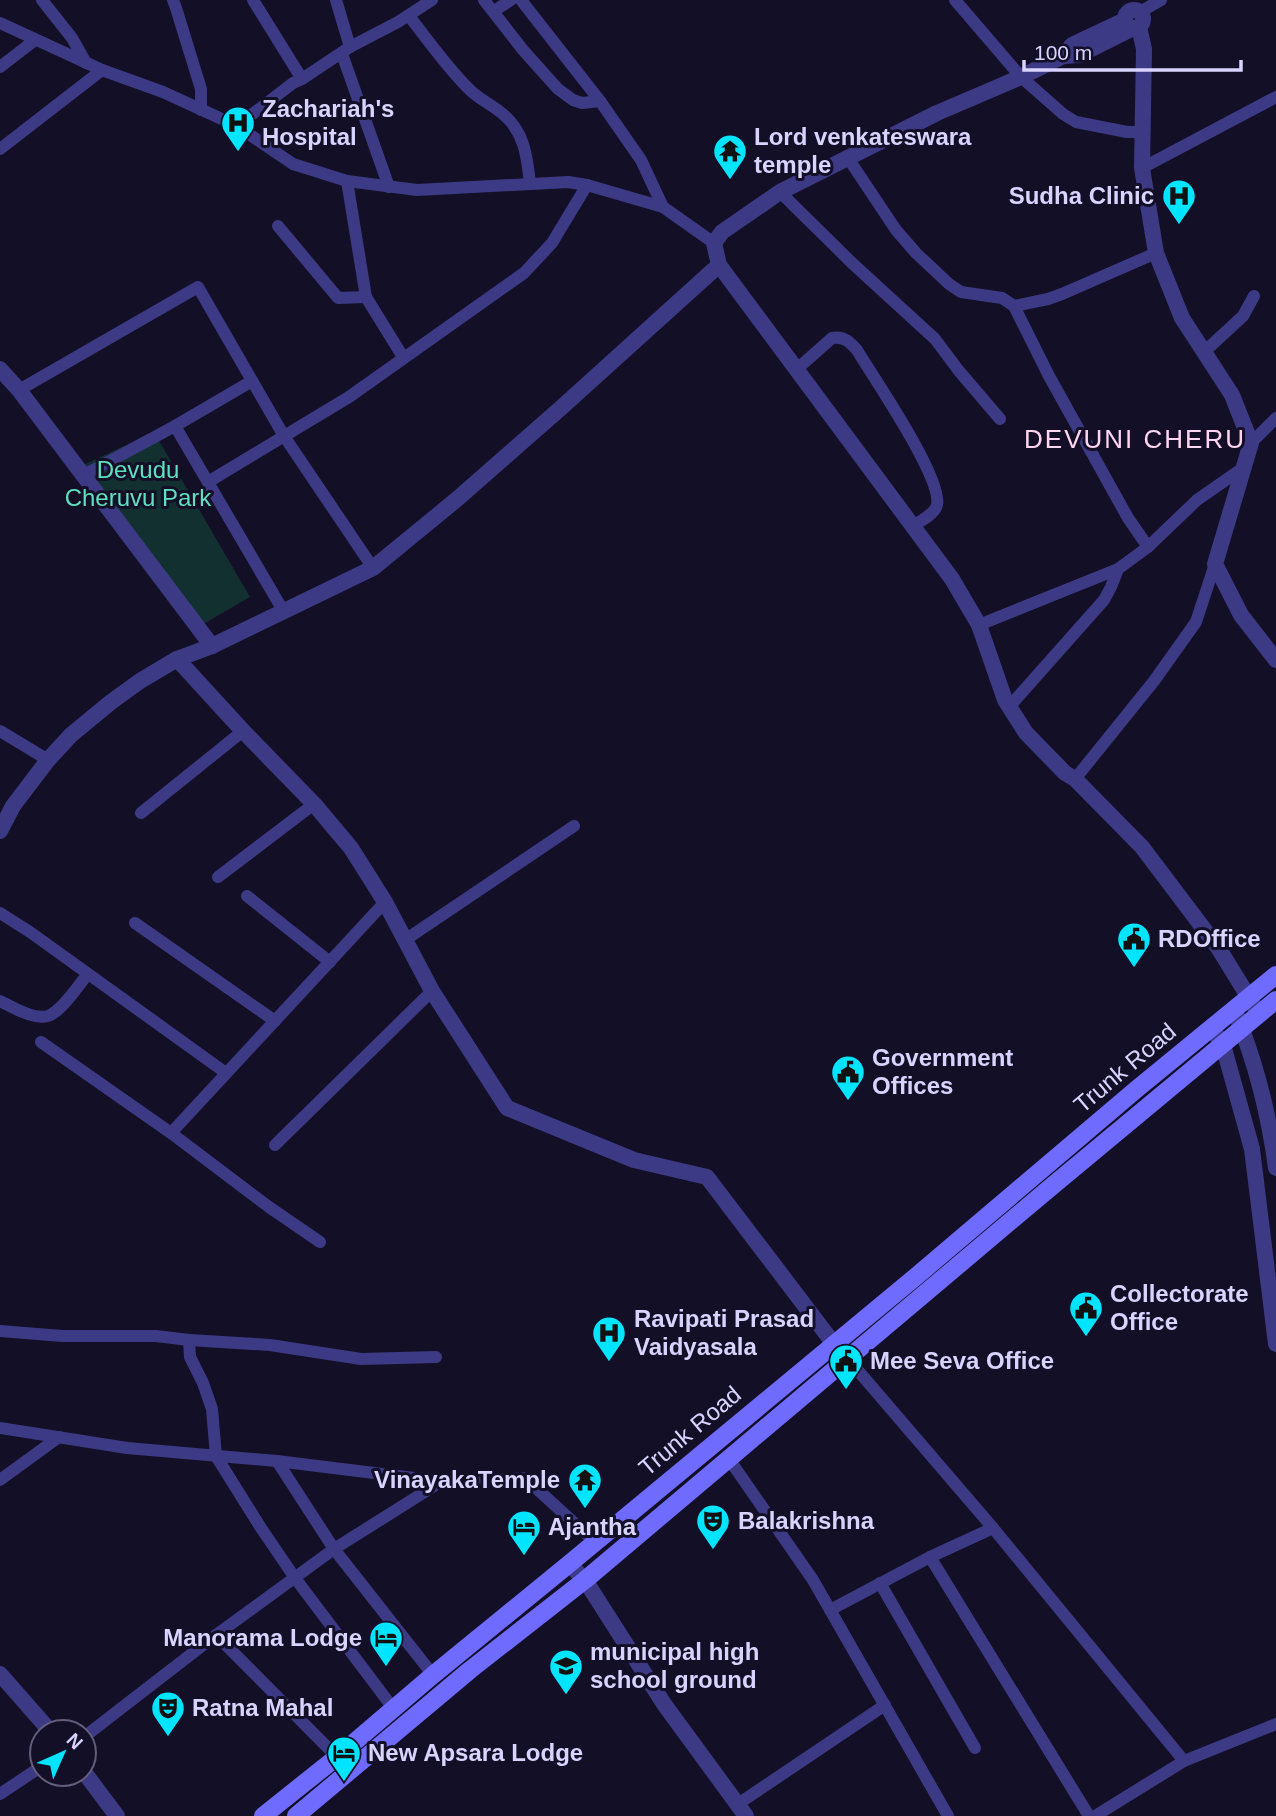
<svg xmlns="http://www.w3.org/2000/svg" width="1276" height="1816" font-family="Helvetica,sans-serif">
<rect width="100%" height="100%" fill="#130f26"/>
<path fill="#12302f" d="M154,432l96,165 -57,33 -114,-163z"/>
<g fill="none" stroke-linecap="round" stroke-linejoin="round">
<g stroke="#3d3a85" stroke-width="12">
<path d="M42,0l30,38 14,25"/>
<path d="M173,0l3,8 25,81v21"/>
<path d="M253,0l49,79"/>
<path d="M336,0l14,47"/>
<path d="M484,0l39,50 35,39 15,11 9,3 18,-2"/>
<path d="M521,0l79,101 41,59 22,47"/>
<path d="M955,0l66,77 42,37 13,8 51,10h16"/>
<path d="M494,11l17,-11"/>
<path d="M1140,12l21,-12"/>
<path d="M409,16c19,24 37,50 59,72 9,10 21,15 31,23 25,18 28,44 31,73"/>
<path d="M0,23l102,47 61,22 74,34 56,38 54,17 70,9 151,-8 19,3 76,22 51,36"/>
<path d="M342,54l47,133"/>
<path d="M0,67l35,-27"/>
<path d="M237,126l56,-43 9,-4 48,-32 48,-25 34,-22"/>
<path d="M0,149l102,-79"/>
<path d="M848,158l48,72 20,23 33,31 12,8 41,6 12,8 35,70 79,142 20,29"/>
<path d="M1142,168l134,-71"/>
<path d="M780,192l72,71 83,76 24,32 41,48"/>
<path d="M278,226l60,72 28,-1 -19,-116"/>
<path d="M366,297l37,60"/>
<path d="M1014,306l34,-7 14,-5 94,-41"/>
<path d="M1204,352l39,-36 11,-20"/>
<path d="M797,369l35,-31c12,-2 18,4 25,12 16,27 86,128 80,155 -2,9 -17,16 -24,21"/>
<path d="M19,390l179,-103 86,149 89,132"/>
<path d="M175,426l109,186"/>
<path d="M1251,443l25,-25"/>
<path d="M84,475l91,-49 77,-45"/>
<path d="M208,482l141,-85 175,-124 28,-30 35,-58"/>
<path d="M979,625l139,-56 30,-22 49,-47 46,-32"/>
<path d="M1009,707l95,-107 7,-13 7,-18"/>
<path d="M0,731l48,29"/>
<path d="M1075,779l79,-98 42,-59 19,-58"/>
<path d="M141,813l102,-82"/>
<path d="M218,877l96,-73"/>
<path d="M247,896l83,66"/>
<path d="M0,913l30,19 196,141"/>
<path d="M135,923l140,98"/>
<path d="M405,940l169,-114"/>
<path d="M0,1001c13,6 33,19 48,15 13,-4 31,-31 39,-41"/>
<path d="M41,1042l130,91 98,74 51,35"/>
<path d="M171,1133l214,-231"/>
<path d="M275,1145l157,-154"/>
<path d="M0,1331l62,5h94l33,4 81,5 91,14 75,-2"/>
<path d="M189,1340l1,17 13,26 9,26 4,47 45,72 34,50 98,130"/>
<path d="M848,1359l145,169 191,233"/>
<path d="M0,1428l127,20 150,13 178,22 70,-5 70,64"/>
<path d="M729,1459l84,121 135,236"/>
<path d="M277,1461l57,88 99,126"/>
<path d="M0,1480l59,-43"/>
<path d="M930,1557l159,259"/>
<path d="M880,1583l95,165"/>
<path d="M830,1610l100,-53 63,-29"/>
<path d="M216,1635l121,122"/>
<path d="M84,1737l132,-102 118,-86 108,-68"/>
<path d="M0,1794l42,-28"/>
<path d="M738,1804l147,-99"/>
<path d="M1095,1816l89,-55 92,-37"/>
</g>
<g stroke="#3d3a85" stroke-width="16">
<circle cx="1134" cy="19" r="9"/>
<path d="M1125,20l-53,25 -9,11 -42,21 -84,36 -157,79 -58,40 -8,11 5,22 233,314 27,46 26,75 21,33 39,40 10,6 67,68 77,102 40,65"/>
<path d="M1139,27l5,22 -2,119 14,85 26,65 50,77 19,48 -36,121 26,51 35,45"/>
<path d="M1063,56l16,-1 54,-27"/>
<path d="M0,369l19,21 193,256"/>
<path d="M177,659l66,72 71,73 37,44 34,54 47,89 75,117 127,52 73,17 127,167 14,15"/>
<path d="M0,831l13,-25 35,-46 23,-25 40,-33 29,-21 37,-22 35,-13 161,-78 83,-68 106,-93 157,-142"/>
<path d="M1234,1009c21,51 35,105 42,159"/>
<path d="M1211,1027l12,18 29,104 24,195"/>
<path d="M569,1564l16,16 79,124 82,112"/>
<path d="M0,1674l51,58"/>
<path d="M84,1772l33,44"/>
</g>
<g stroke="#6f6bff" stroke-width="18">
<path d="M263,1816l74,-59 96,-82 136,-111 344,-285 225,-191 138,-113"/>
<path d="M296,1816l174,-146 115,-90 466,-393 225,-187"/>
</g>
</g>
<defs>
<g id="hospital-pin" transform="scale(1.75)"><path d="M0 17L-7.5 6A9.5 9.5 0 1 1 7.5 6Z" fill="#00e5ff" stroke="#130f26"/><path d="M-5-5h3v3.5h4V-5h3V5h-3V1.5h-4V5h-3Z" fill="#111"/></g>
<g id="temple-pin" transform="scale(1.75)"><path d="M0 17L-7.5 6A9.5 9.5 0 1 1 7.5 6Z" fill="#00e5ff" stroke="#130f26"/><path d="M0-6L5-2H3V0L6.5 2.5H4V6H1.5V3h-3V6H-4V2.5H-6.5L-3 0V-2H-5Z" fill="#111"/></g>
<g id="civic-pin" transform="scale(1.75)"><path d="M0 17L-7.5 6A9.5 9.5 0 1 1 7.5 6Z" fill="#00e5ff" stroke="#130f26"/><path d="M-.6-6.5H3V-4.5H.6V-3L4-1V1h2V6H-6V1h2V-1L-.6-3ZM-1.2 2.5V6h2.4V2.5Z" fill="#111"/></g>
<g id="theatre-pin" transform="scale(1.75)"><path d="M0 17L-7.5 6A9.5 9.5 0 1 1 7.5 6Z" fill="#00e5ff" stroke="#130f26"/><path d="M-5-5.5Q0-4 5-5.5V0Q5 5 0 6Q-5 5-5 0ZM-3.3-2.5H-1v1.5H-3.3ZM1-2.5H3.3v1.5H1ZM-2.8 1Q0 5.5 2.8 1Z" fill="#111"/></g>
<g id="hotel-pin" transform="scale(1.75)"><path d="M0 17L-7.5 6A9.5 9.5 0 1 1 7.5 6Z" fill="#00e5ff" stroke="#130f26"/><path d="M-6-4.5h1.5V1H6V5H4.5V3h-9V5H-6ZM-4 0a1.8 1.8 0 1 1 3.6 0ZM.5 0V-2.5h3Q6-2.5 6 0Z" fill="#111"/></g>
<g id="school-pin" transform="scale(1.75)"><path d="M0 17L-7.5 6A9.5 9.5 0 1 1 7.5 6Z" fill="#00e5ff" stroke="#130f26"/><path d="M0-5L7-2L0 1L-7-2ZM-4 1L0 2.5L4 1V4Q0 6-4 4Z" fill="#111"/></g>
</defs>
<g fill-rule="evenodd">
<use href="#hospital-pin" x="238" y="123"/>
<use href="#temple-pin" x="730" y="151"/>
<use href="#hospital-pin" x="1179" y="196"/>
<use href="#civic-pin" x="1134" y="939"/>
<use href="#civic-pin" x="848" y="1072"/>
<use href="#civic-pin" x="1086" y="1308"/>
<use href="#hospital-pin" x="609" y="1333"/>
<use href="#civic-pin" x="846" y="1361"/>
<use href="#temple-pin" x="585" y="1480"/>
<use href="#theatre-pin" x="713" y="1521"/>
<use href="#hotel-pin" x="524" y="1527"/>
<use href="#hotel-pin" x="386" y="1638"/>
<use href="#school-pin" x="566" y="1666"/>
<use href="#theatre-pin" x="168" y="1708"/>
<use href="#hotel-pin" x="344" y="1753"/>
</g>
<g text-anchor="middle" stroke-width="6" stroke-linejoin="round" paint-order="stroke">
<g font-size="24" font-weight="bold" fill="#d9d4ff" stroke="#130f26" text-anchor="start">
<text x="262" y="117">Zachariah's<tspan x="262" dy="28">Hospital</tspan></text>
<text x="754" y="145">Lord venkateswara<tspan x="754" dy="28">temple</tspan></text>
<text x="1154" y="204" text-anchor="end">Sudha Clinic</text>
<text x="1158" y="947">RDOffice</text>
<text x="872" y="1066">Government<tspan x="872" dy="28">Offices</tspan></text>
<text x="1110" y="1302">Collectorate<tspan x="1110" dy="28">Office</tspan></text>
<text x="634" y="1327">Ravipati Prasad<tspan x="634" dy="28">Vaidyasala</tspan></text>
<text x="870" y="1369">Mee Seva Office</text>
<text x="560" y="1488" text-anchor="end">VinayakaTemple</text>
<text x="738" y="1529">Balakrishna</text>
<text x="548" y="1535">Ajantha</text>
<text x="362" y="1646" text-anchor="end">Manorama Lodge</text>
<text x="590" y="1660">municipal high<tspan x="590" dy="28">school ground</tspan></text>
<text x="192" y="1716">Ratna Mahal</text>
<text x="368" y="1761">New Apsara Lodge</text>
</g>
<g font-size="24" fill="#5fe0c0" stroke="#130f26">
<text x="138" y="478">Devudu<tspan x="138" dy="28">Cheruvu Park</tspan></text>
</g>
<g font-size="24" fill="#d9d4ff" stroke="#130f26">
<text transform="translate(1125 1068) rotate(-40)" y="8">Trunk Road</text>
<text transform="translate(690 1431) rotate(-40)" y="8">Trunk Road</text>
</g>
<g font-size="26" letter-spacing="2" fill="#ffd6f0" stroke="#130f26">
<text x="1135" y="448">DEVUNI CHERU</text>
</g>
</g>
<g transform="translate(63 1753) rotate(45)"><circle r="33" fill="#130f26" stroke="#625e7d" stroke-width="2"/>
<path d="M0-5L12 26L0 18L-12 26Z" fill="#00e5ff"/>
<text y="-10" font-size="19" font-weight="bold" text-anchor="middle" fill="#d9d4ff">N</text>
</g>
<path d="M1024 60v10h217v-10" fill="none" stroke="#d9d4ff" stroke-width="3.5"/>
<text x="1034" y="60" font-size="21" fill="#d9d4ff" stroke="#130f26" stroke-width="5" paint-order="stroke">100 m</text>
</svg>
